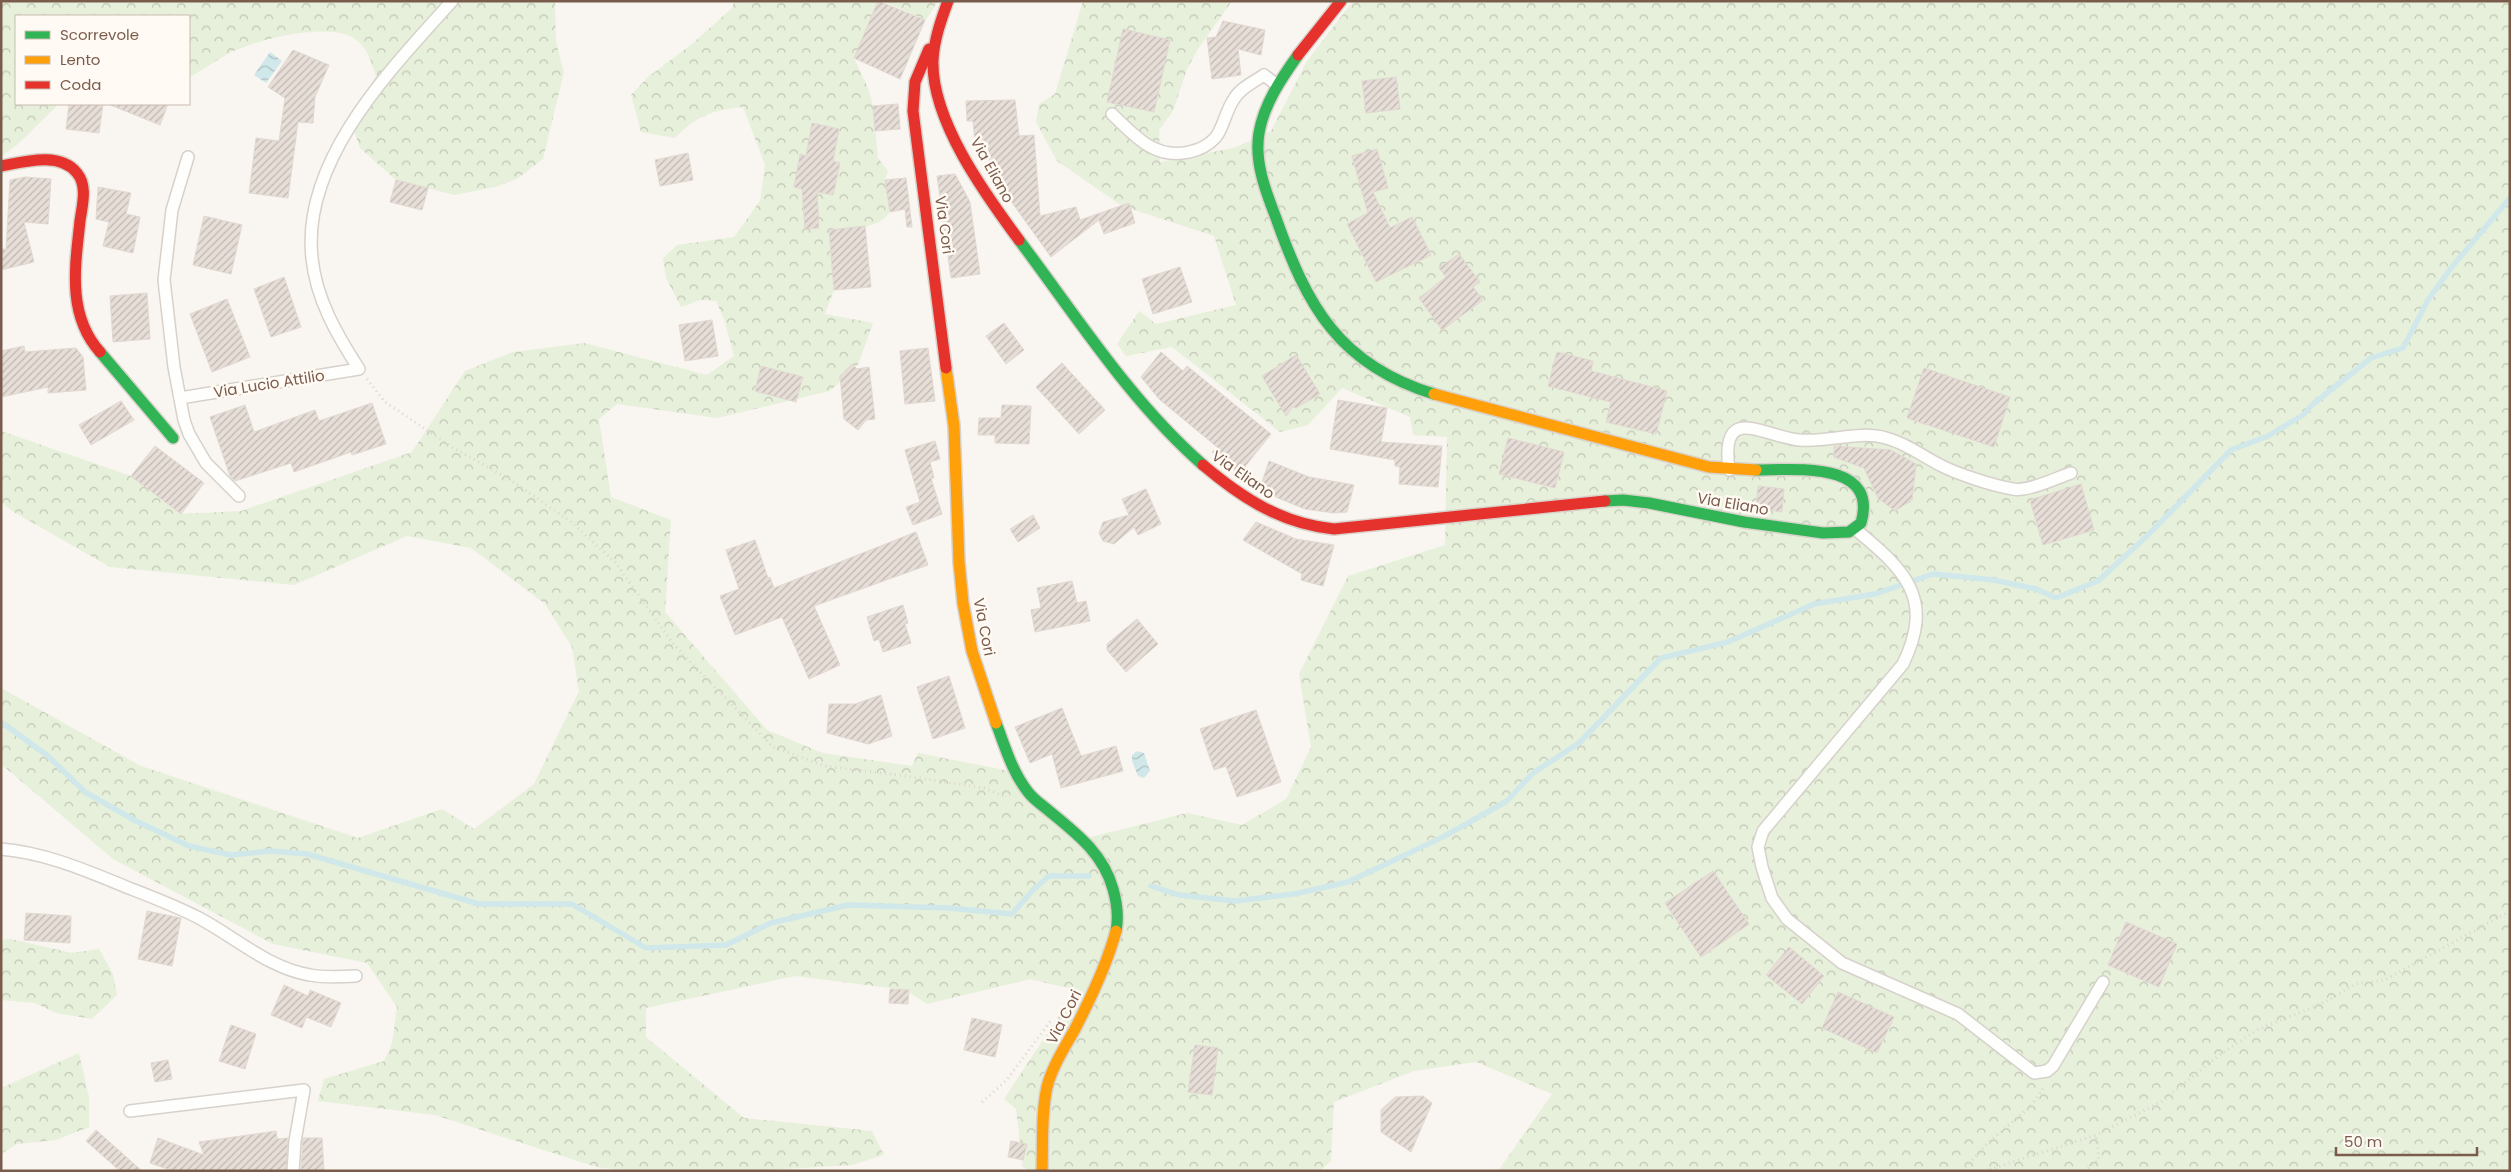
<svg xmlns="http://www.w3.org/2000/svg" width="2511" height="1172" font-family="Poppins,sans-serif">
<defs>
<pattern id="forest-crowns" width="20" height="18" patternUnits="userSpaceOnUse" patternTransform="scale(1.25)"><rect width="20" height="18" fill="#e7f0db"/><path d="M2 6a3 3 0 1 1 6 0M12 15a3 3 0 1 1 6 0" fill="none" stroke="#c0c6b4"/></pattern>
<pattern id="water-waves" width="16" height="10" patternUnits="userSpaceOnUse" patternTransform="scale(1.25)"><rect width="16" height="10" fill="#d0e8ea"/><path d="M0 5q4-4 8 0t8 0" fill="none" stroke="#aebfc0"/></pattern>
<pattern id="building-hatch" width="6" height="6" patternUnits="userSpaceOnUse" patternTransform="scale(1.25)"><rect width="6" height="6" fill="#e6ded7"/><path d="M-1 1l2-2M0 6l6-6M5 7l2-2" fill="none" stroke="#bfb7b1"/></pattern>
</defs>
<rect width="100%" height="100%" fill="#f9f5f0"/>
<g fill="url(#forest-crowns)">
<path d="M1,1h554l1,41 8,30 -21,87 -26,20 -22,8 -41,8 -58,-15 -36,-32 -10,-29 26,-43c-5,-14 -9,-31 -24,-39 -30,-14 -95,2 -124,17 -13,7 -26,16 -39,24v-62h-173v88h43l-41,40 -17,13z"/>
<path d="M734,1h144l-24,57 14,30 5,18 5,52 10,13 -3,8 5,33c-13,18 -40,16 -61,18l5,60 -9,24 48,9 -15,42 -28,26 -113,27 -100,-14 -18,15 12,78 60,23 -6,92 102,118 56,23 89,13 6,-13 97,19 68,67 104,-26 55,12 44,-26 25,-52 -12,-73 49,-98 97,-31 2,-108 -34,-2 -3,-18 -68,-29 -34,37 -28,7 -108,-85 -46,9 -9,-12 22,-33 17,13 80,-19 -22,-69 -92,-30 -65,-45 -21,-39 3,-18 16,-10 28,-93h149l-34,48 -11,20 -14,42 -14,19 1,32 74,-14 37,-17 36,-70 46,-60h1157v1170h-1012l54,-77 -76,-32 -62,9 -80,31 -3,59 -11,10h-290l-7,-4 -7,-58 -12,-10 72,-109 -46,-11 -103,25 -21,-14 -111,-14 -149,32v29l98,81 128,13 12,24 -32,10 -101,6h-122l-33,-4 -161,-52 -117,-14 6,-22 60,-18 8,-18 5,-36 -30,-44 -94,-19 -160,-85 -112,-95v-76l140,78 217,72 84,-29 32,20 60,-45 45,-93 -7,-44 -27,-43 -74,-56 -64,-12 -113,49 -184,-18 -98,-56 -11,-9v-71l130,45 50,38 60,-3 171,-59 53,-81 48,-19 71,-9 123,32 27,-19 -10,-37 -8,-18 -16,-1 -19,7 -15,-29 -3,-20 14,-13 57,-8 26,-36 5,-36 -22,-58c-30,3 -47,9 -68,31l-34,-6 -10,-37 17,-18 44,-33 40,-36z"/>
<path d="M882,1h56l-12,19z"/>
<path d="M11,939l61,14 27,-4 14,25 4,21 -25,24 -36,-6 -21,-10 -34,-3v-60z"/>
<path d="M79,1053l10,44v30l-33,13 -39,4 -16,10v-66z"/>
</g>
<g fill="url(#water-waves)">
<path d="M270,52l12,9 -16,22 -12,-8z"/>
<path d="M1137,751l7,2 6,18 -6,7 -6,-2 -6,-15v-6z"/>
</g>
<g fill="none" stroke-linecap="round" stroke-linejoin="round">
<g stroke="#d0e8ea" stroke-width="5.5">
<path d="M1,722l47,34 37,36 51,29 53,25 42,9 40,-4 36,3 172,50h93l74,44 80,-3 45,-22 77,-18 101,3 63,6 21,-24 16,-14h40"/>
<path d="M1151,886l28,9 56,6 59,-7 54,-12 95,-45 64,-36 26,-28 46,-30 82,-85 67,-16 86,-38 61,-10 58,-20 61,6 42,9 20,9 42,-17 50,-46 83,-85 37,-14 35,-21 9,-10 59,-47 32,-10 25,-48 23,-32 59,-70"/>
</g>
</g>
<g fill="url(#building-hatch)" stroke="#e2d8d2">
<path d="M878,1l47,19 -25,59 -46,-21z"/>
<path d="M1223,21l42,9 -4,25 -23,-6 3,26 -29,4 -5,-41 9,-1z"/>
<path d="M1123,29l47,11 -16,72 -47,-10z"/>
<path d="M293,50l36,15 -14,32 -2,26 -15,-1 -10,76 -39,-5 7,-55 23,3 6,-43 -17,-11z"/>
<path d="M1396,77l4,32 -34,4 -4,-32z"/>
<path d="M1015,100l4,36 15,-1 6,81 36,-9 4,13 49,-17 6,20 -31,11 -5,-14 -48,37 -61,-85 -2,-31 -13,3 -2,-23h-6l-1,-20z"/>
<path d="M69,104h34l-4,29 -33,-4z"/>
<path d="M108,104h60l-8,21z"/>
<path d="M898,104l2,25 -25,2 -2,-25z"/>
<path d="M812,123l27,6 -6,32 7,2 -7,32 -16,-3 2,36 -14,1 -3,-40 -8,-2 6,-33 6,2z"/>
<path d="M1377,149l11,39 -15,4 17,36 22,-11 19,38 -55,27 -29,-58 21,-11 -16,-57z"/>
<path d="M688,153l5,27 -33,6 -5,-26z"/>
<path d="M955,174l15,28 10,72 -29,4 -14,-102z"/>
<path d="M25,177l26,2 -3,45 -24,-2 10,40 -33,8v-22l5,2 4,-70z"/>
<path d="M906,178l6,49h-5l-2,-18 -15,3 -5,-32z"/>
<path d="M396,180l32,8 -6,22 -32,-8z"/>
<path d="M98,187l33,6 -5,21 14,3 -7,36 -30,-7 6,-24 -13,-3z"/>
<path d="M204,216l38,9 -11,49 -38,-9z"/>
<path d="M865,226l6,61 -37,3 -5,-60z"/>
<path d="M1459,254l21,28 -7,5 10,13 -41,30 -23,-32 27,-21 -7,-9z"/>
<path d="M1180,267l12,35 -39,12 -11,-35z"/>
<path d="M284,277l17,50 -30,10 -17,-48z"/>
<path d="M147,293l3,46 -37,3 -3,-46z"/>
<path d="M227,299l23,58 -38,15 -22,-58z"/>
<path d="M712,320l6,36 -33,5 -6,-36z"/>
<path d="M1004,323l20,27 -18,14 -20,-28z"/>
<path d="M24,346l1,6 51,-4 7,9 3,33 -38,3v-6l-47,10v-46z"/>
<path d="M928,348l7,53 -30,3 -5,-53z"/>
<path d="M1161,352l22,19 4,-5 84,68 -32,40 -27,-22 5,-5 -58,-48 -18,-22z"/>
<path d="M1557,352l36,9 -2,10 76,20 -11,43 -50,-12 5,-20 -63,-16z"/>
<path d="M1296,355l24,39 -24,14 -3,-1 -7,9 -24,-40z"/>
<path d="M1062,363l43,47 -26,24 -43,-47z"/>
<path d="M852,364l5,5 12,-2 6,52 -9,1 -8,10 -14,-11 -4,-43z"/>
<path d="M761,366l42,11 -7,25 -41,-11z"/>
<path d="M1924,368l86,29 -16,50 -87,-29z"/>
<path d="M1338,400l49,8 -6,34 61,4 -4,41 -39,-3 1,-17 -5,-1v-6l-65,-11z"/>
<path d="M121,401l13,19 -43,25 -12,-20z"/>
<path d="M372,403l14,41 -34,11 -1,-3 -57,20 -3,-9 -56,18 -5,-5 -20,-59 35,-12 9,27 61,-22 4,11z"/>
<path d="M1002,405l29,1 -2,38 -34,-1v-8h-17l1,-17h22z"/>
<path d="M1508,438l56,14 -9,36 -56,-14z"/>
<path d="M935,441l5,18 -10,3 4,16h-3l11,36 -29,11 -7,-18 14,-5 -15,-52z"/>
<path d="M155,446l49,37 -23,31 -50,-38z"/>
<path d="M1834,446l57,4 25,14 -4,36 -17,11 -17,-13 -14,-30 -30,-11z"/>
<path d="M1269,461l40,16 45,8 -7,27 -13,1 -29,-4 -27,-11 -18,-10z"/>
<path d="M2081,484l13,46 -51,15 -13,-45z"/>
<path d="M1758,486l26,3 -2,23 -26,-4z"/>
<path d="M1146,489l15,35 -23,11 -4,-8 -20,17 -11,-3 -4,-8 4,-11 26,-7 -7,-16z"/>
<path d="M1033,515l7,13 -22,14 -8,-13z"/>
<path d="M1256,522l40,17 38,6 -11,41 -22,-6 1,-6 -59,-34z"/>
<path d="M916,532l12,33 -114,41 26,59 -31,14 -27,-62 -47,18 -15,-39 19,-7 -13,-39 29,-10 13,38 2,-1 4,11z"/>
<path d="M1072,581l5,22 9,-2 4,20 -55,11 -4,-22 10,-2 -4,-20z"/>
<path d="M903,605l5,18 -3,1 6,19 -28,9 -4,-13 -5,2 -7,-24z"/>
<path d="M1137,619l21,25 -32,28 -19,-22v-6z"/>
<path d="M949,676l16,52 -32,11 -16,-52z"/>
<path d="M881,695l11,41 -24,8 -41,-11 2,-29h26z"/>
<path d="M1062,708l19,48 35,-10 7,25 -62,17 -9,-34 -22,9 -15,-36z"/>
<path d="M1256,710l25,72 -44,15 -11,-31 -12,4 -14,-41z"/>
<path d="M1713,871l36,53 -48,33 -36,-54z"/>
<path d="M147,911l34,7 -9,48 -34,-7z"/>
<path d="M26,913l45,3 -1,27 -46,-3z"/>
<path d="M2126,922l51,22 -18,43 -51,-22z"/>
<path d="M1789,947l35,29 -22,28 -36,-29z"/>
<path d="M284,985l24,11 2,-6 31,13 -10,24 -25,-10 -4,11 -31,-13z"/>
<path d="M890,989l19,1 -1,14 -19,-1z"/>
<path d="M1838,992l56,25 -17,36 -55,-25z"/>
<path d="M972,1018l30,7 -7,32 -31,-7z"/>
<path d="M231,1025l25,9 -11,35 -26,-8z"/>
<path d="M1195,1045l23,3 -6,47 -24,-3z"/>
<path d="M168,1060l4,19 -17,3 -4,-19z"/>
<path d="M1423,1096l9,7 -21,49 -30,-20v-22l14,-13z"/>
<path d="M96,1130l46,41h-22l-34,-30z"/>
<path d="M276,1131l1,8 11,-1 -2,33h-113l-23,-8 8,-25 46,17 -5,-13z"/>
<path d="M303,1138h19l2,33h-23z"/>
<path d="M1011,1141l16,3 -4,16 -15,-3z"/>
</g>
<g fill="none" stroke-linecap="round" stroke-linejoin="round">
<g stroke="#d7d1cb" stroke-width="14">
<g id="lane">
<path d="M1112,114c23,22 43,46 77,38 10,-2 20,-7 27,-15 8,-11 10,-27 18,-38 6,-11 20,-17 30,-24l13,10"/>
<path d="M188,157l-16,53 -8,70 10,87 10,53 5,14 17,29 33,33"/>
<path d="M180,398l179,-29c-22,-34 -43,-70 -47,-111 -11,-98 80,-190 140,-257"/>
<path d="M1729,470c-9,-68 33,-34 70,-30 29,3 58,-10 87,-2 20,5 36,18 54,27 17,9 54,21 73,24 15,3 43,-11 58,-16"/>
<path d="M1855,529c50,41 80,69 48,135l-140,167 -5,16 4,20 10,31 15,21 55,44 116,51 76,59 13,-2 6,-5 50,-84"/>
<path d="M1,849c46,4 86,22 128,39 23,9 47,18 70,30 36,19 69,50 111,57 15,3 31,2 46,1"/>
<path d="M130,1111l174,-21 -9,51 -2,30"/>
</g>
</g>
<g stroke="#d9d2cb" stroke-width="14">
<g id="fast">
<path d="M1298,55c-17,24 -34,49 -39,78 -5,29 7,59 17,85 31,88 63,147 158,176"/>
<path d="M1019,240c58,77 111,161 184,225"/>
<path d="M100,352l73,86"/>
<path d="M1605,501l18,-1 26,3 95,19 79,11 26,-1 12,-9c18,-63 -67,-53 -105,-53"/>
<path d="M996,723c9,23 16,49 32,69 5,7 14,13 20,18 28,23 55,43 65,79 4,14 6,27 3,42"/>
</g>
</g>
<g stroke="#d9d2cb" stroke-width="14">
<g id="slow">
<path d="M946,368l8,58 5,136 4,41 9,48 24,72"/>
<path d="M1434,394l275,73 47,3"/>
<path d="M1042,1171c1,-27 -1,-57 5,-84 5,-20 18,-40 28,-58 16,-31 32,-64 41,-98"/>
</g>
</g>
<g stroke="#d9d2cb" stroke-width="14">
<g id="jam">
<path d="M948,1c-7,19 -14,39 -15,59 -2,60 52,134 86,180"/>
<path d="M929,49l-14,33 -2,29 33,257"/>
<path d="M1298,55l43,-54"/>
<path d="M1,166c22,-4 59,-15 76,7 11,13 5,33 3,48 -5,46 -13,94 20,131"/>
<path d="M1203,465c39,33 79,59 131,64l271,-28"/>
</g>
</g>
<g stroke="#dcd5d0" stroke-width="3" stroke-dasharray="1 4" stroke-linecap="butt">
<path d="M367,379l18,23 67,45 57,32 61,42 45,41 59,83 99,102 52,19 81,10 78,12 19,8"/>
<path d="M982,1102l24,-21 46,-62"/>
<path d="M1962,1171l25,-27 44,-38 13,-19"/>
<path d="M1985,1171l111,-36 65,-33 57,-46 41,-27 64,-26 33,-19 29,-4 125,-69"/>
<path d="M2084,1171l15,-11 -3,-25"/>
</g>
<use href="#lane" stroke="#fefefd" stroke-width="11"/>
<use href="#fast" stroke="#30b455" stroke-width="11"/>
<use href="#slow" stroke="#ff9f0a" stroke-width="11"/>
<use href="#jam" stroke="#e5322d" stroke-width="11"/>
</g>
<g text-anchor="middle" stroke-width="5" stroke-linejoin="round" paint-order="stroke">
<g font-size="15" fill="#7a5c4d" stroke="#fffaf3">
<text transform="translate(992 170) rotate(61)" y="5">Via Eliano</text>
<text transform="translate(944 225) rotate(82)" y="5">Via Cori</text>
<text transform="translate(269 384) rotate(-9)" y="5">Via Lucio Attilio</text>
<text transform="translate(1243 475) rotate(35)" y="5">Via Eliano</text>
<text transform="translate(1733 504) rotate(10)" y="5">Via Eliano</text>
<text transform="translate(984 627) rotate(79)" y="5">Via Cori</text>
<text transform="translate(1064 1017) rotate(-63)" y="5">Via Cori</text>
</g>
</g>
<rect width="2511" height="1172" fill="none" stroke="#7a5c4d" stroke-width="5"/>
<rect x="15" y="15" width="175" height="90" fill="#fffaf3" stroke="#cabbb1"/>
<rect x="25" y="31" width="25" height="8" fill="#30b455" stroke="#cabbb1"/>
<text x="60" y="40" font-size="15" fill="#7a5c4d">Scorrevole</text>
<rect x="25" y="56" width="25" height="8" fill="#ff9f0a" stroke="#cabbb1"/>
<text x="60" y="65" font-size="15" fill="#7a5c4d">Lento</text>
<rect x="25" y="81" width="25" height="8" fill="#e5322d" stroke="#cabbb1"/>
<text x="60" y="90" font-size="15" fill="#7a5c4d">Coda</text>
<path d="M2336 1147v8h141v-8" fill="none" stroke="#7a5c4d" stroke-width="2.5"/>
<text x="2344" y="1147" font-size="15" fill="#7a5c4d" stroke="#fffaf3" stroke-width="4" paint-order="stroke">50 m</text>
</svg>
